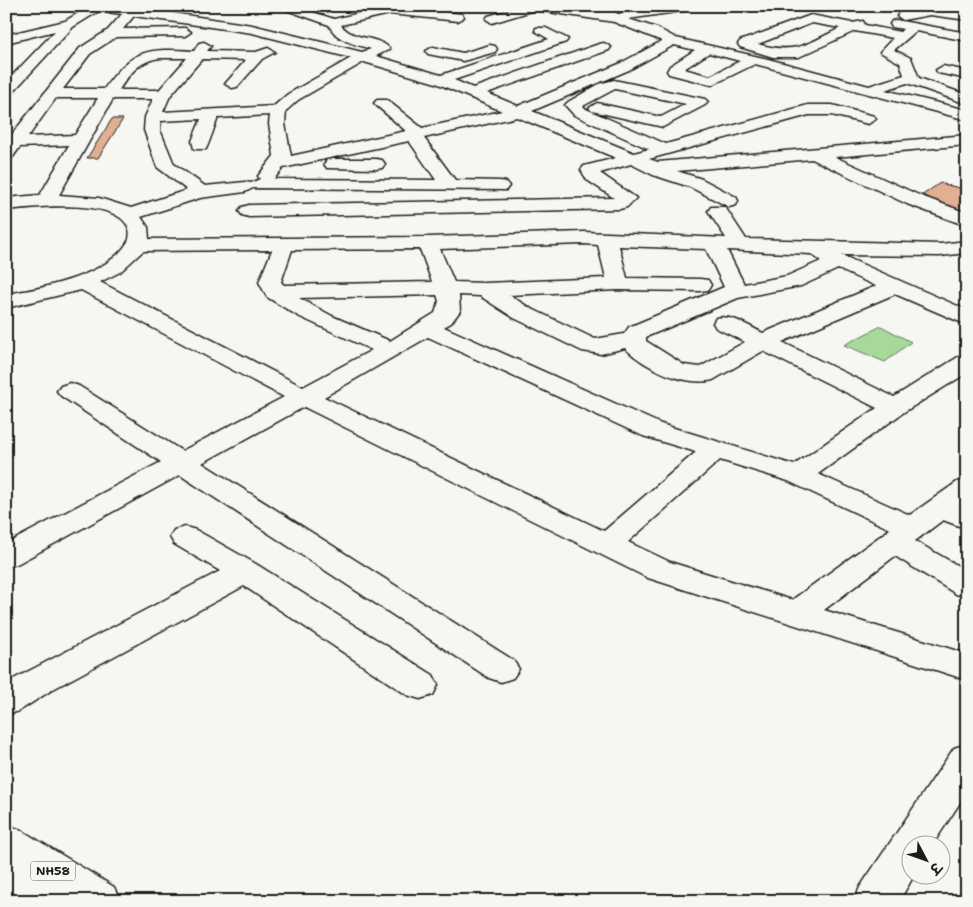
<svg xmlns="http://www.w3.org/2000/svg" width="973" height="907" font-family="'Shantell Sans','Playpen Sans Deva',sans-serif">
<rect width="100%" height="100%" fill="#f6f6f2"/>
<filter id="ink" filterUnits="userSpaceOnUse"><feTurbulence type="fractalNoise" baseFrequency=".02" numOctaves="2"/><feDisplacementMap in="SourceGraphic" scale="10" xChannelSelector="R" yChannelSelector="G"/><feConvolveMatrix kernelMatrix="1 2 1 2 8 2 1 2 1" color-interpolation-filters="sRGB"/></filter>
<g filter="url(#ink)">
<path fill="#a6d99a" stroke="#617a5b" d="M881,326l30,16 -26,20 -41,-17z"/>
<g fill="#e1b092" stroke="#1c1c1c">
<path d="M112,119h11l-25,39h-11z"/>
<path d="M940,183l27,7v16l-7,5 -43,-12z"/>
</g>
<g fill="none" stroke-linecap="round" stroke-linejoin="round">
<g stroke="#1c1c1c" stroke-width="3">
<g id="minor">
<path d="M82,6l50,1 120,18 110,27 9,-3c-15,-5 -34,-7 -42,-24l-54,-19h19l40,13 56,-13 72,8 2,3 -6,4 -68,-7 -49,11c12,16 37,10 49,24l-14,7 65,19 108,-36 -14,-8 1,-3h10l22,11 -2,3 -112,38 19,8 126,-44 5,-1 7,4 -2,3 -122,43 31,13 101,-42 43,-23 -48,-19 -79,-12 -43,13 -6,-4 2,-3 35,-10h34l41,6 -8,-6h15l13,8 48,-8h30l-6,4 -62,9 29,9 19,10 92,21 101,27 35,-11 -4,-12 -20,-11 13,-14 -38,-7 -56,26h-26l-33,-10 -2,-3 2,-3 71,-26 41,8 11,-2 2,4 35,7 3,-3 -11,-2 -2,-3 2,-3 4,-1 71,13v8l-51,-10 -22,19 17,8 8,20 48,17v9l-60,-21 -22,7 82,20v10l-212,-56 -43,21 -43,-11 -2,-3 3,-5 25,-16 -21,-5 -45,25 -97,41 102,42 15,-4 -75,-34 -9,-10 3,-3 31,-18 15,-4 91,19 3,3 -3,3 -42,22 -71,-16 -3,-3 8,-5 64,14 25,-13 -71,-15 -32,17 3,3 80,35 142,-39h24l42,11 2,3 -8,5 -36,-9h-23l-160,44 9,3 309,-27v10l-132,12 86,39 46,17v13l-60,-22 -95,-45 -135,12 25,8 34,18 2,4 -2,4 -7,2 -39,-20 -37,-12 -22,-11 -31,9 36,25 -9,9 -7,2 -371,8 -7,-2 -3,-4 3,-4 7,-2 365,-7 -27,-18 -6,-10 3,-4 32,-8 -99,-41 -93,21 31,42 45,1 6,1 3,4 -3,4 -253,-2 -8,4 -45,6 -59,19 7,10 1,12 279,-2 156,-5 142,6 -18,-27 3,-4h14l21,32 194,5 27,-3v12l-27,3 -99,-1 126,55v15l-72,-31 -113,48 112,55 64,-40 9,-2v18l-63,39 -86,62 92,41 47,-33 10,-3v23l-5,4 5,2v21l-24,-9 -28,21 52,30v26l-11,-3 -61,-38 -71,54 143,44v26l-319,-102 -344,-171 -102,56 311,197 6,9 -6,9 -12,4 -12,-4 -309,-203 -163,89 -11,3v-23l155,-82 -100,-66 -4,-5 4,-5 9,-3 9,3 103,65 102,-54 -203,-107 -75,18v-14c35,-5 101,-18 121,-51 3,-4 3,-10 2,-14 -10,-32 -97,-22 -123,-19v-12l34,-3 29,-50 -49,2 -8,11 -6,1v-17l74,-94 28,-18 14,-16 -23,-3 -26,16 -62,67 -5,1v-13l49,-51 -49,12v-8l59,-14 20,-12zM134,16l118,17 99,25 -63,36 -14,12 -111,6 7,-16 32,-37 44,1 -21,24 7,4 5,-1 25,-28 13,-7 -7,-4 -12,4 -49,-1 4,-5 -7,-4 -5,1 -5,8c-47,-3 -62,-2 -90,38h-41l27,-35 26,-17 69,-1 6,-4 -6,-4 -62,1zM812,23l28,5c-32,16 -45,27 -82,16zM709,53l31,8 -30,15 -26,-7zM161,58h26l-28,32h-40c11,-17 21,-30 42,-32zM364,62l72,21 66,28 -80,17 -35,-28h-10l-3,3 3,3 29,25 -115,25 -6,-32 1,-13 12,-11zM56,98h42l-23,37 -47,2zM113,99h40l-8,18 -1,13 13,37 30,23 -56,18 -32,-10 -40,-3zM270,115l-1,9 5,32 -16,20 2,3 -9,4 -6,-1 -40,4 -31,-22 -14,-34 1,-9 40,-2 -9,22 2,8h12c4,-8 8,-22 12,-31zM409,141l27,39 -162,-1 9,-11zM584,244l14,1 8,33 -121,5 -31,-1 -14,-33zM619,246l87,3 18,38 -95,40 -5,7 -29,5 -65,-31 -21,-13 109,-5 82,1 8,-1 3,-5 -3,-5 -8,-1 -73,-1zM420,249l12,33 -148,3 -3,-3 11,-32zM272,250l-13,32 8,15 31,19 74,34 -69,37 -203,-105 20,-10 23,-21zM727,250l84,4 10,7 -34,15 -43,8zM838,269l38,17 -113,47c-15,-7 -31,-19 -47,-15l-3,5 3,5 29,14 -45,25 -16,-2 -38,-24v-4l92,-39 63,-12zM437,295l2,6 -4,12 -45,28 -58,-25 -33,-18zM459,295l21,1 34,22 68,33 19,3 24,-6c20,20 60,39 88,32l50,-29 114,57 -83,57 -133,-41 -217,-97 7,-4 9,-12zM428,337l215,99 53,16 -92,79 -280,-134zM720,460l68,21 102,48 -98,71 -122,-38 -42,-20z"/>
<path d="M930,7l37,5v8l-37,-5 -27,5 -6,-4 2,-3z"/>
<path d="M490,45l5,1 2,3 -2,3 -32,9 -35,-7 -2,-3 7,-4 30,6z"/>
<path d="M943,66l24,5v8l-29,-6 -2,-3z"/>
<path d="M333,159h43l6,1 3,4 -3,4 -6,1 -49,-1 -3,-4 3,-4z"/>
<path d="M185,527l11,3 60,34 177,111 5,10 -5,10 -13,4 -13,-4 -163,-109 -189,102 -36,23 -13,4v-32l214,-112 -46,-27 -4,-7 4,-7z"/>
<path d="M967,744v48l-34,52h-23v30h5l-16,27h-45l6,-14 94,-139z"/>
</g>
</g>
<g stroke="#1c1c1c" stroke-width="3">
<path id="highway" d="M6,825l15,5 93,57 6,14h-114z"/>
</g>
<use href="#minor" fill="#f6f6f2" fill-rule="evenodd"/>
<use href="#highway" fill="#f6f6f2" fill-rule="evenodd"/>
</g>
</g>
<g text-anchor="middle" stroke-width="5" stroke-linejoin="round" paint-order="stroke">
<rect fill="#f6f6f2" stroke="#5d5d5c" stroke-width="1" x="30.5" y="861.5" width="45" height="19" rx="4"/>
<g font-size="12" font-weight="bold" fill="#1c1c1c">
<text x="53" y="875">NH58</text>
</g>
</g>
<rect width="973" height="907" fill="none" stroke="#f6f6f2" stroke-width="25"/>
<rect x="12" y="12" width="948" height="882" fill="none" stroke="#1c1c1c" stroke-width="2" filter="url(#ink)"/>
<g transform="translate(926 860) rotate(131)"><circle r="24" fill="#f6f6f2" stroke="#9f9f9c"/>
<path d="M0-4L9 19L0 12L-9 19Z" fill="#1c1c1c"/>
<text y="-8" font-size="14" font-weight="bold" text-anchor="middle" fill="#1c1c1c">उ</text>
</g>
</svg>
